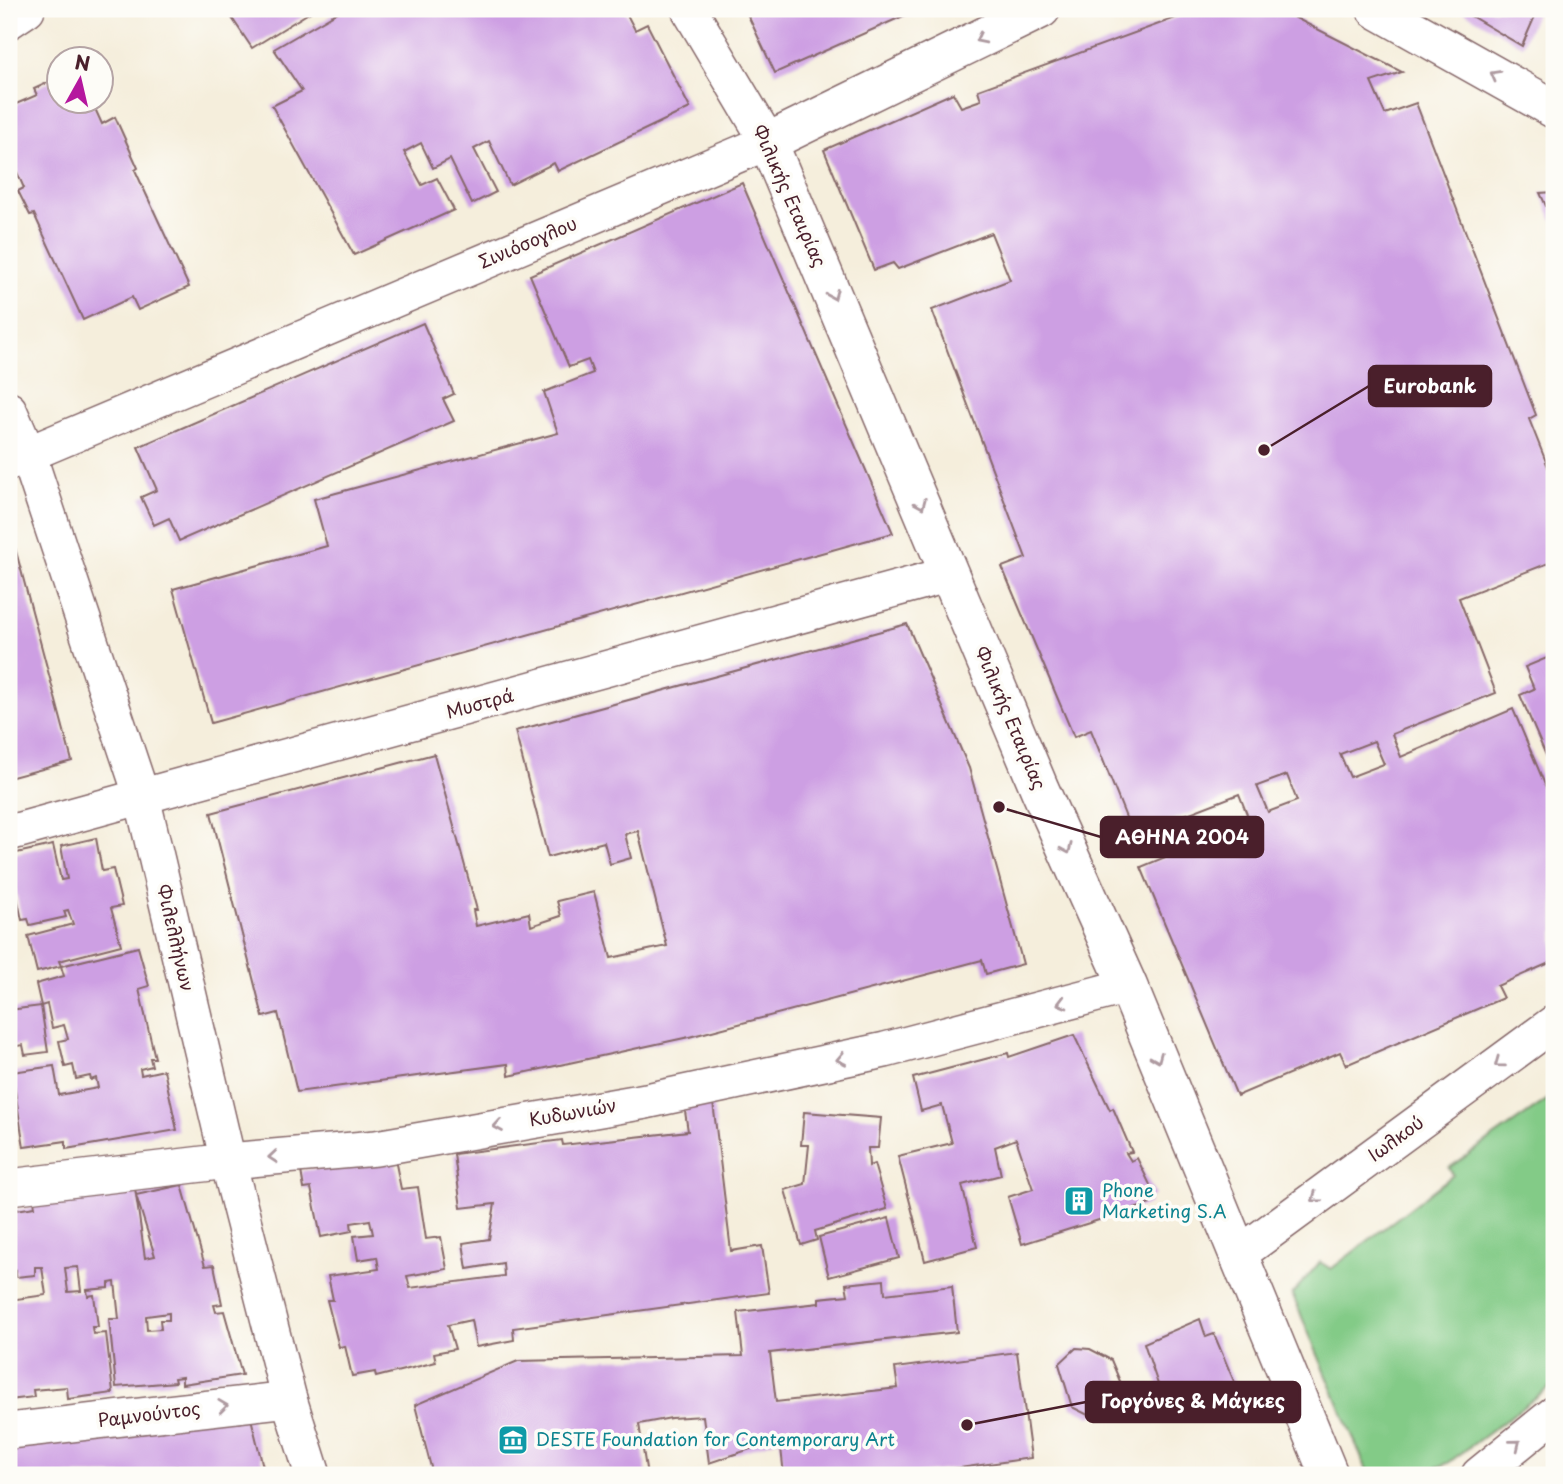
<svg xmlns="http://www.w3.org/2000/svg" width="1563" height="1484" font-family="'Playpen Sans',sans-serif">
<rect width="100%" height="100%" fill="#fdfcf7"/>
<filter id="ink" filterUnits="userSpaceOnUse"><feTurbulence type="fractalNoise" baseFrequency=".0143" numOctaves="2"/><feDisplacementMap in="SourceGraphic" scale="14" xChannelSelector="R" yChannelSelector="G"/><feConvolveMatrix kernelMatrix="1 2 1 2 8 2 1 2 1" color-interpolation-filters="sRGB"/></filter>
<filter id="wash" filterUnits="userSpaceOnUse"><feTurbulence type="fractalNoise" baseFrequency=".00686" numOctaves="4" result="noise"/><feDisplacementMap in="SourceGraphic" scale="28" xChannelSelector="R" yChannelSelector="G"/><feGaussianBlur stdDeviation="1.57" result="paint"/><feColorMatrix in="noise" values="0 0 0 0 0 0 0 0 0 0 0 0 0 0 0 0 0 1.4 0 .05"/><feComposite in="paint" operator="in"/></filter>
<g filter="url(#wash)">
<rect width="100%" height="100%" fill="#f5eedc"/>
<path fill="#83cb87" stroke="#667559" stroke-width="2" d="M1554,1095v289l-106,79 -31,12h-48l-77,-181 28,-32 11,7 122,-94 -4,-7z"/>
<g id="blocks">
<g fill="#cd9fe3" fill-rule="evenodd">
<path d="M226,9h89l-63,39z"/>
<path d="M343,9h281l11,21 12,-6 43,84 -132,63 -4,-8 -44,22 -21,-44 -15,8 22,43 -24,12 -22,-45 -17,9 -12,-25 -17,9 18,33 15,-7 17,32 -100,45 -82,-149 30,-15 -28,-42z"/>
<path d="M745,9h174l-144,64z"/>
<path d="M1200,9h78l124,63 -31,10 14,32 31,-11 120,312 -7,4 25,63v79l-95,37 37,95 -104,41 9,23 112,-48 41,97v155l-57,25 6,12 -157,67 -6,-13 -103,44 -96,-229 109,-45 -11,-28 -106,41 -42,-105 -17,7 -72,-170 24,-9 -94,-248 78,-30 -19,-47 -93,36 -5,-6 -19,7 -50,-120 129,-57 8,14 20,-7 -3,-10zM1374,741l10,23 -34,13 -10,-23zM1287,775l10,26 -29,11 -11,-26z"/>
<path d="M1459,9h79l-16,37z"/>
<path d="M60,77v25h32l10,22 13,-7 23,51 -3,2 54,117 -51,23 -6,-13 -49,23 -49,-106 -4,1 -12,-24 6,-3 -15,-34v-47l28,-12 -3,-6z"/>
<path d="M742,183l151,350 -682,190 -38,-134 154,-43 -13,-47 244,-66 -14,-41 49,-19 -5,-13 -19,7 -39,-92z"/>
<path d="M1554,192v31l-14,-30z"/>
<path d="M423,323l31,71 -11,5 11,22 -275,120 -10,-23 -15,7 -13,-28 16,-7 -19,-43z"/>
<path d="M9,525l63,236 -63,17z"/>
<path d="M907,624l62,144 54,196 -37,10 -4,-14 -293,77 -180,39 -1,-12 -211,28 -19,-79 -15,4 -52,-204 223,-59 43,156h-4l3,16 53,-13 2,13 30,-10 -4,-15 37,-9 17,66 56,-12 -29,-115 -13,3 6,24 -21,6 -6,-22 -56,15 -33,-126z"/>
<path d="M1554,655v119l-34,-79 14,-6 -9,-22z"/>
<path d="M96,838l6,33 11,-2 9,37 -11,2 10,37 -62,16 2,5 -24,6 -9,-36 45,-12 -5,-14 -4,1 2,6 -36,8 -2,-6 -6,1 -12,-55 4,-1 -2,-10 41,-9 8,35 6,-1 -6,-33z"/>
<path d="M9,885l8,29 -8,2z"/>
<path d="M138,947l11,39 -10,3 16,69h-5l2,8 -12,3 1,6 23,-5 13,60 -111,19v-8l-42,6 -12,-75 42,-6 5,29 39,-7 -2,-10 -5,2 -1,-4 -14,3 -3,-14 -8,2 -6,-26 9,-2 -4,-14 -12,3 -5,-24 -6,2 -5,-22 28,-8 -3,-10z"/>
<path d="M41,1006l7,46 -23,3 -2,-10 -14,2v-37z"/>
<path d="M1074,1035l36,75 3,-2 19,44 -6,1 5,8 6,-3 18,37 -7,4 2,5 -128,40 -14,-47 25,-8 -17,-50 -21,8 6,28 -39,10 15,62 -52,14 -27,-105 54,-13 -10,-38 -21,6 -8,-33 95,-25 1,4z"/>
<path d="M712,1094l19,157 31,-5 7,47 -256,35 1,12 -38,7 -5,-27 -23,5 7,24 -21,4 2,9 -60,15 -1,-5 -23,4 -7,-30 -6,1 -12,-47h6l-5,-24 51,-7 -2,-12 -19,3 -4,-24 19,-2 -3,-14 -19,3 1,8 -31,6 -10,-49 -7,1 -3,-18 94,-12 6,30 17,-2 8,52 15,-2 6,32 -40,7 3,12 94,-12 -1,-13 -36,6 -4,-26 26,-4 6,-35 -34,4 -7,-54 108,-14 1,5 125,-14 -5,-33z"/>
<path d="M804,1112l77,6 -3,30h-10l1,18 5,-2 13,45 -72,22 2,9 -16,5 -16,-55 20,-6 4,-39h-8z"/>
<path d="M182,1185l23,81 9,-1 8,39 -8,1 2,7 8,-1 18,64 -60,9v-7l-8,1 1,4 -59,5 -7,-68h10l-4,-37 -6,1v5l-22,2 1,6 6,-1 4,32h-6l1,7 13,-1 7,60 -45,6 -1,-12 -34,3 1,7 -25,3v-100l37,-5 -4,-28h-7v8l-19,2v-7l-7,1v-71l6,-1 1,11 19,-3 -2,-12 102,-7 10,70 10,-2 -19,-61zM78,1267l3,24 -13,1 -3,-24zM169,1313v7h-9l1,9 -14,1 -1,-14z"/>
<path d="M889,1218l10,40 -70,19 -10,-40z"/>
<path d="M884,1280l1,14 67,-8 5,46 -187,21 6,49 122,-14 -3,-20 122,-16 14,106 -122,17h-125l-4,-36 -71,24 -6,-47 -32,2 -32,6 8,51h-214l-18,-70 103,-44 225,-5 -5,-44 81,-9v-5l29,-3 -2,-11z"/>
<path d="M1200,1319l6,18 8,-3 22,52 -9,12 -61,10 -22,-65z"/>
<path d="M1076,1348l14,1 21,11 11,26 -15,29 -17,1 -18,-9 -13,-43z"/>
<path d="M249,1410l16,65h-83v-9l-20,2v7h-153v-38z"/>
</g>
</g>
</g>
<g filter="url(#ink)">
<use href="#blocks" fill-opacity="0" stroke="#866769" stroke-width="2"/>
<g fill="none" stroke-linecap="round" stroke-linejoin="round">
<g stroke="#866769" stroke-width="38">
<g id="minor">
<path d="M9,21l18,-12"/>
<path d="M9,410l19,44 114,343 86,364 61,238 24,76"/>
<path d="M9,462l759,-320 -79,-133"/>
<path d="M9,833l941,-259"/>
<path d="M9,1187l219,-26 148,-13 270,-47 239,-51 243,-64"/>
<path d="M1238,1255l316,-232"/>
<path d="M9,1431l280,-32"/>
<path d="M1479,1475l75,-61"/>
</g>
</g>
<g stroke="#866769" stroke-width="41">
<g id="tertiary">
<path d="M1041,9l-273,133 272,648 88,196 201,489"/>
<path d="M1376,9l178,100"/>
</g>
</g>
<use href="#minor" stroke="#fff" stroke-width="35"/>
<use href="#tertiary" stroke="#fff" stroke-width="38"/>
</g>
<defs><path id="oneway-chevron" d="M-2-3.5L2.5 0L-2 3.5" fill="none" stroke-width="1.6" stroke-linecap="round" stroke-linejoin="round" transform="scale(1.75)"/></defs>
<g stroke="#ae9aa0">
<use href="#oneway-chevron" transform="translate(980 39) rotate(154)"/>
<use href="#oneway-chevron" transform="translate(1495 75) rotate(-151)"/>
<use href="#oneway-chevron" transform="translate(833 295) rotate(67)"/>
<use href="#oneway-chevron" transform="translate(921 504) rotate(67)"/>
<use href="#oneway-chevron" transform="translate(1067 849) rotate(66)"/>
<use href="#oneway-chevron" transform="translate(1062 1003) rotate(165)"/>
<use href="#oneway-chevron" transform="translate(1157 1058) rotate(68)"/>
<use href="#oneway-chevron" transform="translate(841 1059) rotate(168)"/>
<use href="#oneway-chevron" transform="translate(1499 1063) rotate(144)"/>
<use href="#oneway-chevron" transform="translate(498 1126) rotate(170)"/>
<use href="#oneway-chevron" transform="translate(273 1157) rotate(175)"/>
<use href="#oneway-chevron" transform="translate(1316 1198) rotate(144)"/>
<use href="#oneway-chevron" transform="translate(223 1406) rotate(-7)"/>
<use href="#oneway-chevron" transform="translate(1516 1444) rotate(-39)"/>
</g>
</g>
<defs>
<g id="building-square" transform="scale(1.575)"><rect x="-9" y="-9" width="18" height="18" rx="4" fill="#0f9aa8" stroke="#fdfcf7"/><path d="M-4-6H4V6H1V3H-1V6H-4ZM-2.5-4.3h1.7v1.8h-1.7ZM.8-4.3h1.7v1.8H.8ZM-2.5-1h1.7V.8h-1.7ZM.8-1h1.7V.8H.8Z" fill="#fff"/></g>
<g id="museum-square" transform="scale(1.575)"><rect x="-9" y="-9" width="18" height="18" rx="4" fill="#0f9aa8" stroke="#fdfcf7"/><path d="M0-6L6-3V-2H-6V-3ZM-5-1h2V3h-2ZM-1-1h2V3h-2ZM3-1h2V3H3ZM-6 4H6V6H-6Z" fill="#fff"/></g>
</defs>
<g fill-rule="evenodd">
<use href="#building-square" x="1079" y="1201"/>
<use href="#museum-square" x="513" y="1440"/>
</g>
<g text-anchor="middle" stroke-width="7" stroke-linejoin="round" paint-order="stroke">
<g font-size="18" fill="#4a1f2b" stroke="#fdfcf7">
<text transform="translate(789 196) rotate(66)" y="6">Φιλικής Εταιρίας</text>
<text transform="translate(528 243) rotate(-23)" y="6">Σινιόσογλου</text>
<text transform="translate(480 704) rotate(-15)" y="6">Μυστρά</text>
<text transform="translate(1010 718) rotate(67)" y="6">Φιλικής Εταιρίας</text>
<text transform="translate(175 938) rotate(77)" y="6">Φιλελλήνων</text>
<text transform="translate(573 1113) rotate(-10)" y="6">Κυδωνιών</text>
<text transform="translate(1396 1139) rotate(-36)" y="6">Ιωλκού</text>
<text transform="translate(149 1415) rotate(-7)" y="6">Ραμνούντος</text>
</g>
<g font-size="18" fill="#0d838f" stroke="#fdfcf7" text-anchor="start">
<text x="1102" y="1197">Phone<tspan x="1102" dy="21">Marketing S.A</tspan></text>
<text x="536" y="1446">DESTE Foundation for Contemporary Art</text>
</g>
</g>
<path fill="none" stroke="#4a1f2b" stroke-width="2.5" d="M1264 450L1369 386M999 807L1101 837M967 1425L1086 1402"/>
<g fill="#4a1f2b" stroke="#fdfcf7" stroke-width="2.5">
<circle cx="1264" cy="450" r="7"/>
<circle cx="999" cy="807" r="7"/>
<circle cx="967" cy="1425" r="7"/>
</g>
<g fill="#4a1f2b" stroke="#4a1f2b" stroke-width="2.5">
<rect x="1369" y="366" width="122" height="40" rx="7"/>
<rect x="1101" y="817" width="162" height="40" rx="7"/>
<rect x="1086" y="1382" width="214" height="40" rx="7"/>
</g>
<g font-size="19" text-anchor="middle" font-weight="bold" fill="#fff">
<text x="1430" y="393">Eurobank</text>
<text x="1182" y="844">ΑΘΗΝΑ 2004</text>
<text x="1193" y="1408">Γοργόνες &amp; Μάγκες</text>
</g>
<rect width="1563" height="1484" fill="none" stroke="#fdfcf7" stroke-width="35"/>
<g transform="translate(80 80) rotate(8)"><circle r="33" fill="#fdfcf7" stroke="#b5a4a5" stroke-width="2"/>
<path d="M0-5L12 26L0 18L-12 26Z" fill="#b5179e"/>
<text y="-10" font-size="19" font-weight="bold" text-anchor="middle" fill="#4a1f2b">N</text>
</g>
</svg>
